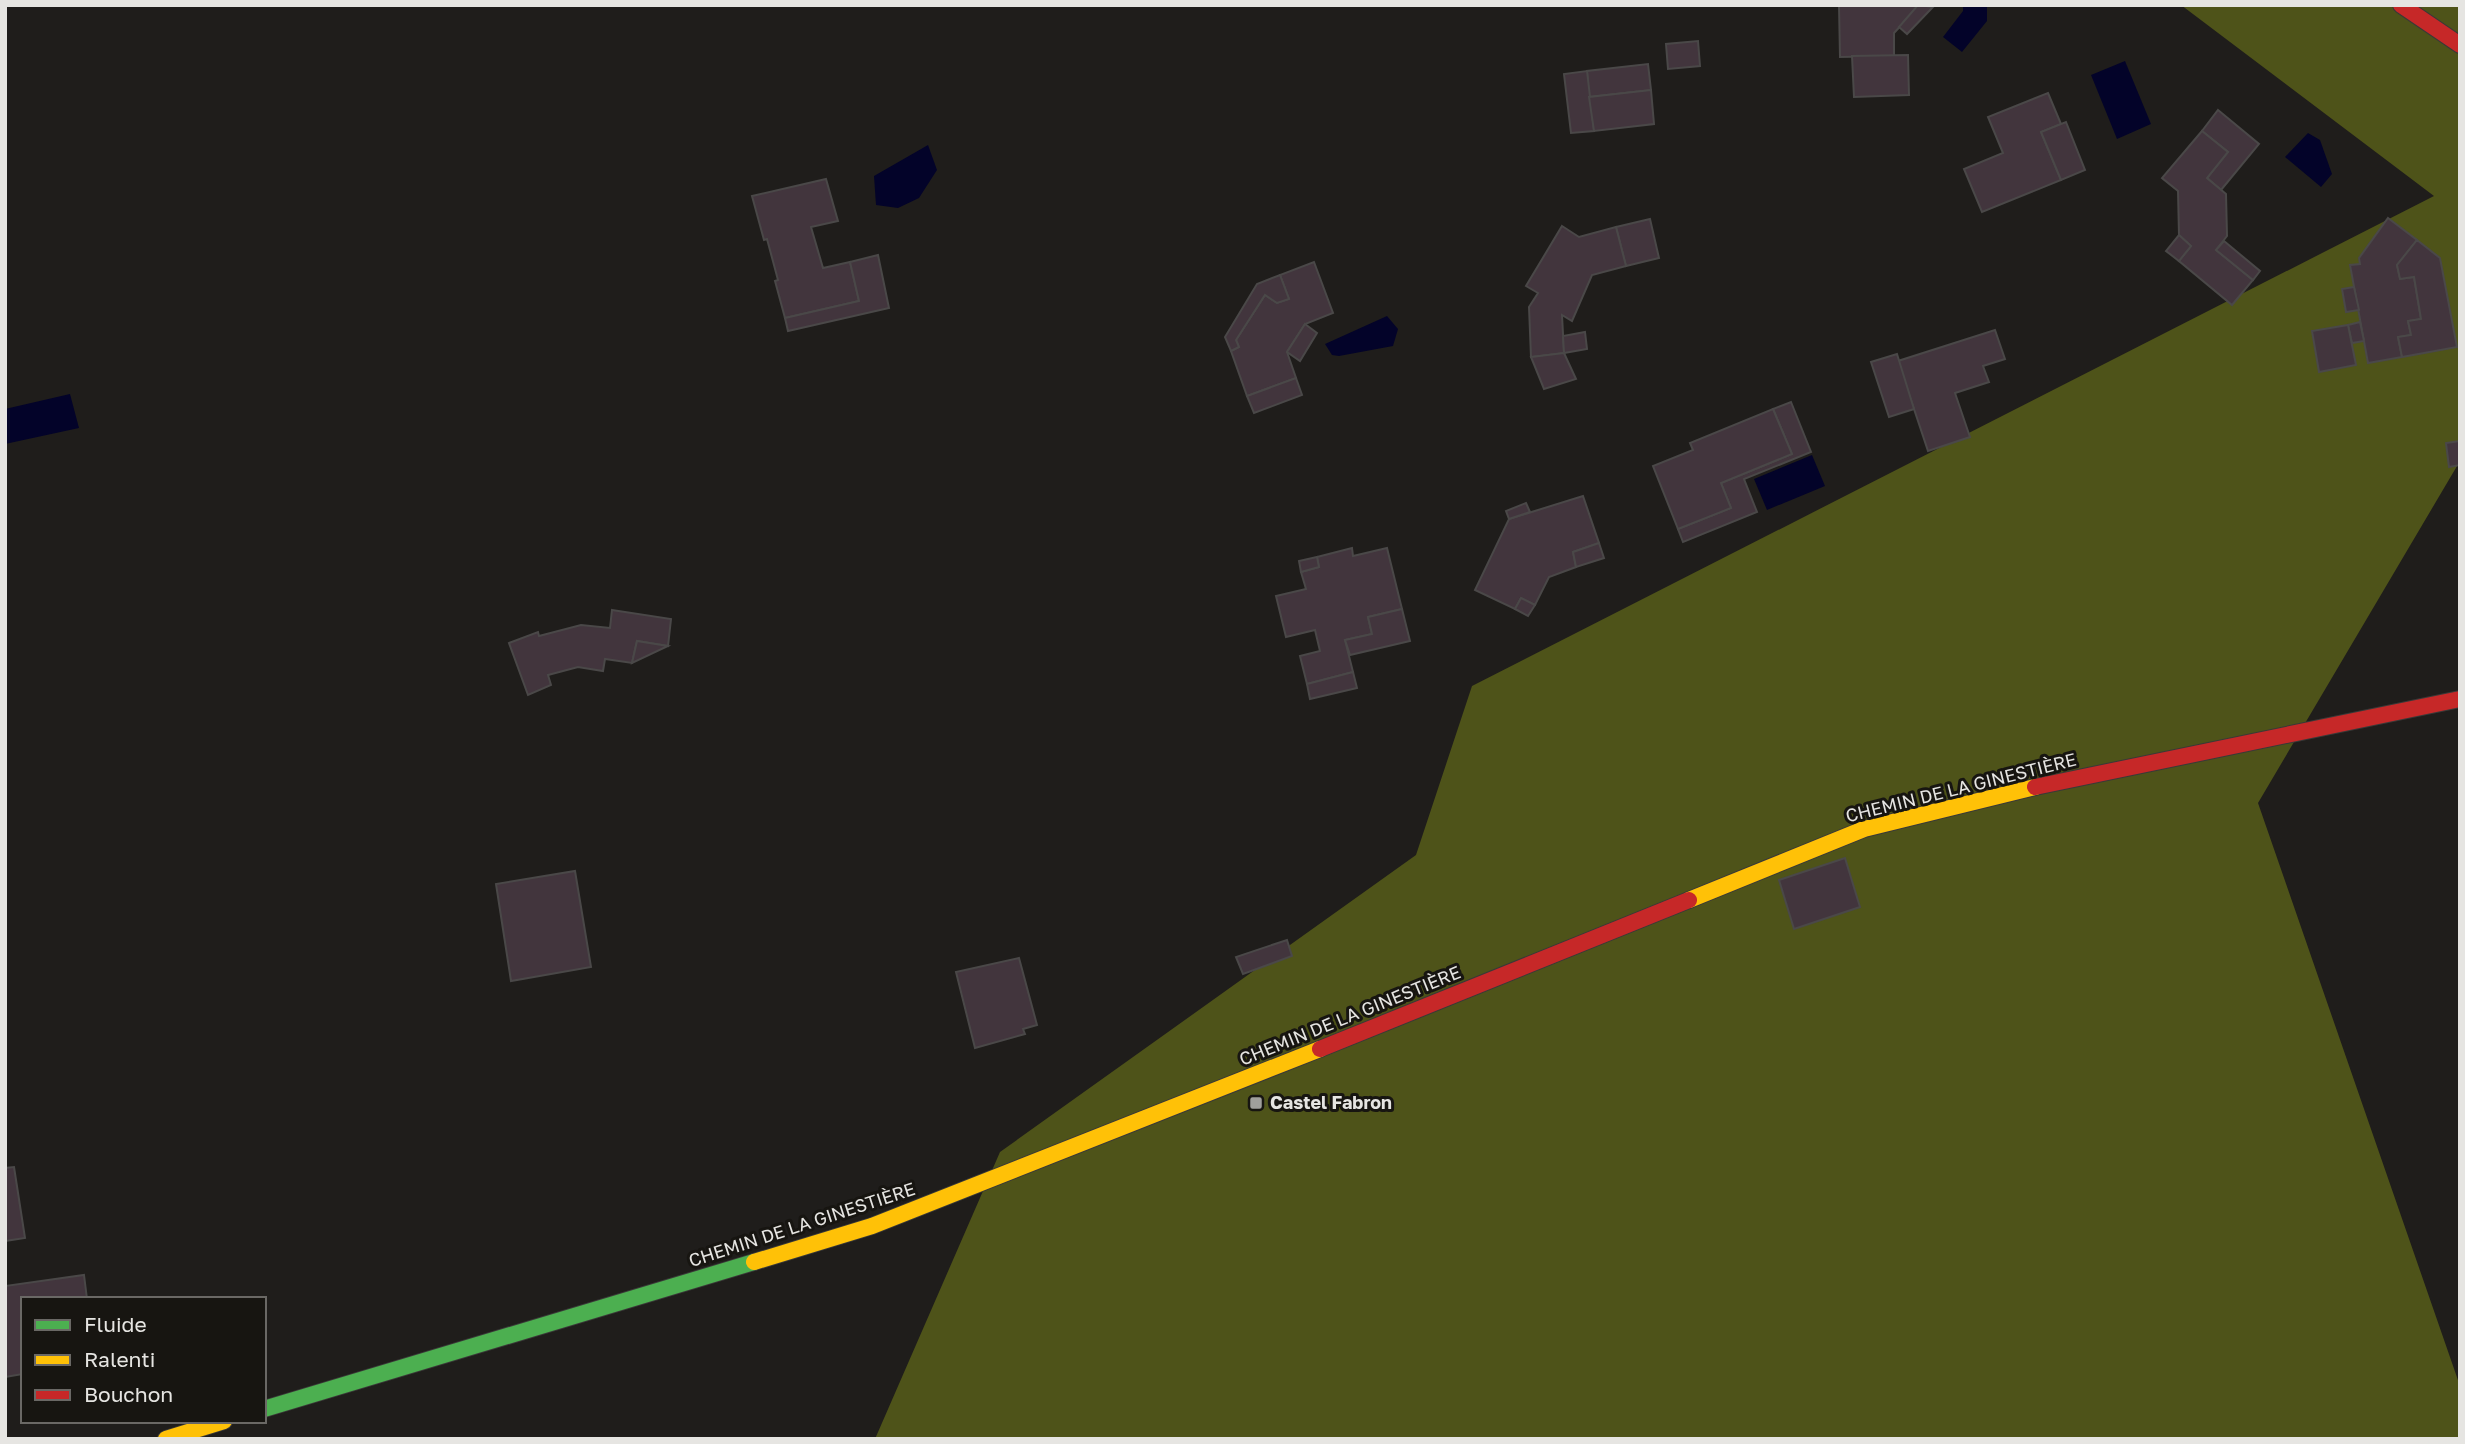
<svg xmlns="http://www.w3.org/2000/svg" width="2465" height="1444" font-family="'Golos Text',sans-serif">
<rect width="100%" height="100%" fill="#1f1d1b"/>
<path fill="#4e5319" d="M2181,5h279v456l-202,342 202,583v53h-1585l125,-287 416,-297 56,-169 962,-490z"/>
<g fill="#030329">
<path d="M1963,5h24v16l-25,31 -19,-15 20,-26z"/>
<path d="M2125,61l26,63 -34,15 -26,-64z"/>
<path d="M2308,133l12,7 12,34 -11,13 -36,-30z"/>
<path d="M928,145l9,25 -18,28 -21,10 -22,-3 -2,-29z"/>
<path d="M1387,316l11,13 -5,17 -54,10 -7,-1 -7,-11z"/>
<path d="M70,394l9,34 -74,16v-35z"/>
<path d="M1812,455l13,31 -58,24 -13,-31z"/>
</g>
<g fill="#42353d" stroke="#4a4848" stroke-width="2">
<path d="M1839,5h79v2l-24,26v23l-54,1z"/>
<path d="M1918,5l15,2 -26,27 -8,-7z"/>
<path d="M1698,41l2,25 -32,3 -2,-25z"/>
<path d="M1908,55l1,40 -55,2 -2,-41z"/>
<path d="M1648,64l3,26 -62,7 -2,-26z"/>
<path d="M1587,71l7,60 -23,2 -7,-59z"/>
<path d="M1651,90l3,34 -60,7 -5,-34z"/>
<path d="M2048,93l13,31 -20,8 20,48 -79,32 -18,-43 39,-16 -15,-36z"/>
<path d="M2218,110l41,34 -38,46 -14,-12 21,-26 -26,-21z"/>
<path d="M2066,122l19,48 -24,10 -20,-48z"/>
<path d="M2202,131l26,21 -21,26 19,16 1,42 -11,14 37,30 -21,25 -53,-44 12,-15 -12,-11 -1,-44 -16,-13z"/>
<path d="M826,179l12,42 -27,6 12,41 27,-6 9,39 -74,17 -10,-37 3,-1 -11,-41 -3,1 -12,-44z"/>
<path d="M2388,218l29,22 -20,25 3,14 14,-2 7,42 -13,2 3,14 -13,2 4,20 -34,6 -18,-98 10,-1 -1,-6z"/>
<path d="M1650,219l9,39 -33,8 -10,-39z"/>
<path d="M1562,226l17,11 37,-10 10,39 -34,9 -20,46 -10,-6 2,38 -33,4 -2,-50 9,-14 -12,-7z"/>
<path d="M2179,235l12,11 -12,15 -13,-10z"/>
<path d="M2417,240l23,18 17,89 -55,10 -4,-20 13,-2 -3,-14 13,-2 -7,-42 -14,2 -3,-14z"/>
<path d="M2224,241l36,30 -7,9 -37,-30z"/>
<path d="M878,255l11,53 -101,23 -3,-13 74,-17 -9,-39z"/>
<path d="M1314,262l19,51 -28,11 -18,28 9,26 -49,18 -16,-45 8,-4 -3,-7 29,-45 12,8 12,-4 -9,-24z"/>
<path d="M1280,275l9,24 -12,4 -12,-8 -29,45 3,7 -8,4 -6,-14 32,-53z"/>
<path d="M2354,287l5,23 -13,2 -4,-23z"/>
<path d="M2360,322l4,19 -12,2 -4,-18z"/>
<path d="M1305,324l12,9 -17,28 -13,-9z"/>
<path d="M2348,325l8,40 -37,7 -7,-41z"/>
<path d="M1995,330l10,29 -22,7 6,16 -34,11 15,44 -42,14 -30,-90z"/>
<path d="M1585,332l2,17 -23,4 -1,-17z"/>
<path d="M1564,353l12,26 -32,10 -13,-32z"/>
<path d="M1897,354l17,55 -25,8 -18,-55z"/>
<path d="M1296,378l6,17 -48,18 -7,-17z"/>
<path d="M1791,402l20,50 -67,27 13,33 -74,30 -5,-13 53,-21 -10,-25 71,-29 -19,-45z"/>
<path d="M1773,409l19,45 -71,29 10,25 -53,21 -25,-63 40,-16 -3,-7z"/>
<path d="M2460,441v24l-11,2 -3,-24z"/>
<path d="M1583,496l16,47 -26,9 3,15 -27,10 -14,28 -14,-7 -6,11 -40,-19 34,-71z"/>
<path d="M1526,503l4,9 -21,7 -3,-8z"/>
<path d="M1599,543l5,15 -28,9 -3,-15z"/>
<path d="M1352,548l1,8 34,-8 15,61 -34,8 4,17 -27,6 8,32 -46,12 -7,-28 20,-5 -5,-21 -29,7 -10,-41 30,-7 -5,-17 18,-5 -2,-10z"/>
<path d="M1317,557l2,10 -18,5 -2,-11z"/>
<path d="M1521,598l14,7 -7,11 -13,-7z"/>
<path d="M1402,609l8,32 -60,14 -5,-15 27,-6 -4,-17z"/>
<path d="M612,610l59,9 -3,27 -31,-5 -5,22 -27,-4 -2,12 -25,-4 -30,8 3,10 -23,10 -19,-52 29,-11 1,4 42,-11 29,3z"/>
<path d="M637,641l31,5 -36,17z"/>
<path d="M1353,672l4,16 -47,11 -3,-15z"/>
<path d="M1845,858l15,49 -66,22 -15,-49z"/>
<path d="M575,871l16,96 -80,14 -15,-97z"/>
<path d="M1287,940l5,16 -49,18 -7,-17z"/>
<path d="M1019,958l18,67 -14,4 2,5 -50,14 -19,-76z"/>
<path d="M14,1167l11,71 -20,3v-73z"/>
<path d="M84,1275l3,24h-64v75l-18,3v-91z"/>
</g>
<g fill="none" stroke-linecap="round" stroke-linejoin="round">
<g stroke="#3a3938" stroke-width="18">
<path id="fast" d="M264,1409l490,-147"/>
</g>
<g stroke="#3a3938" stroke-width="18">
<g id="slow">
<path d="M1689,900l175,-71 171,-42"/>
<path d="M754,1262l118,-36 448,-177"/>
<path d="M166,1439l58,-18"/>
</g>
</g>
<g stroke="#3a3938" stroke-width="18">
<g id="jam">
<path d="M2401,5l59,40"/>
<path d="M2035,787l425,-88"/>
<path d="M1320,1049l369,-149"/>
</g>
</g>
<use href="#fast" stroke="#4caf50" stroke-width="16"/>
<use href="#slow" stroke="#ffc107" stroke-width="16"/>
<use href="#jam" stroke="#c62828" stroke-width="16"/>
</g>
<rect fill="#a09f9c" stroke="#171511" stroke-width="2.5" x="1249" y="1096" width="14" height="14" rx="3.5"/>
<g text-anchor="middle" stroke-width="6" stroke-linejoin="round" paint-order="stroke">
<g font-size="18" fill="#e6e5e2" stroke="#171511">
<text transform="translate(1961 788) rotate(-14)" y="6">CHEMIN DE LA GINESTIÈRE</text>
<text transform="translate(1350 1016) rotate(-22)" y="6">CHEMIN DE LA GINESTIÈRE</text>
<text transform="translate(802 1225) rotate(-18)" y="6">CHEMIN DE LA GINESTIÈRE</text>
</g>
<g font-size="18" font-weight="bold" fill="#e6e5e2" stroke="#171511" text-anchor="start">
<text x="1270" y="1109">Castel Fabron</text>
</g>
</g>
<rect width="2465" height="1444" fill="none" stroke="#e6e5e2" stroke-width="14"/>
<rect x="21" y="1297" width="245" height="126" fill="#171511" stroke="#6a6865" stroke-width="2"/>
<rect x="35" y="1320" width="35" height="10" fill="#4caf50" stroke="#6a6865" stroke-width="2"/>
<text x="84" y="1332" font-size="21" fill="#e6e5e2">Fluide</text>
<rect x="35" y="1355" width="35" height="10" fill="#ffc107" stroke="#6a6865" stroke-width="2"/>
<text x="84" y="1367" font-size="21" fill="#e6e5e2">Ralenti</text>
<rect x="35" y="1390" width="35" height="10" fill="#c62828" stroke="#6a6865" stroke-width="2"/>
<text x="84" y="1402" font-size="21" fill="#e6e5e2">Bouchon</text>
</svg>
